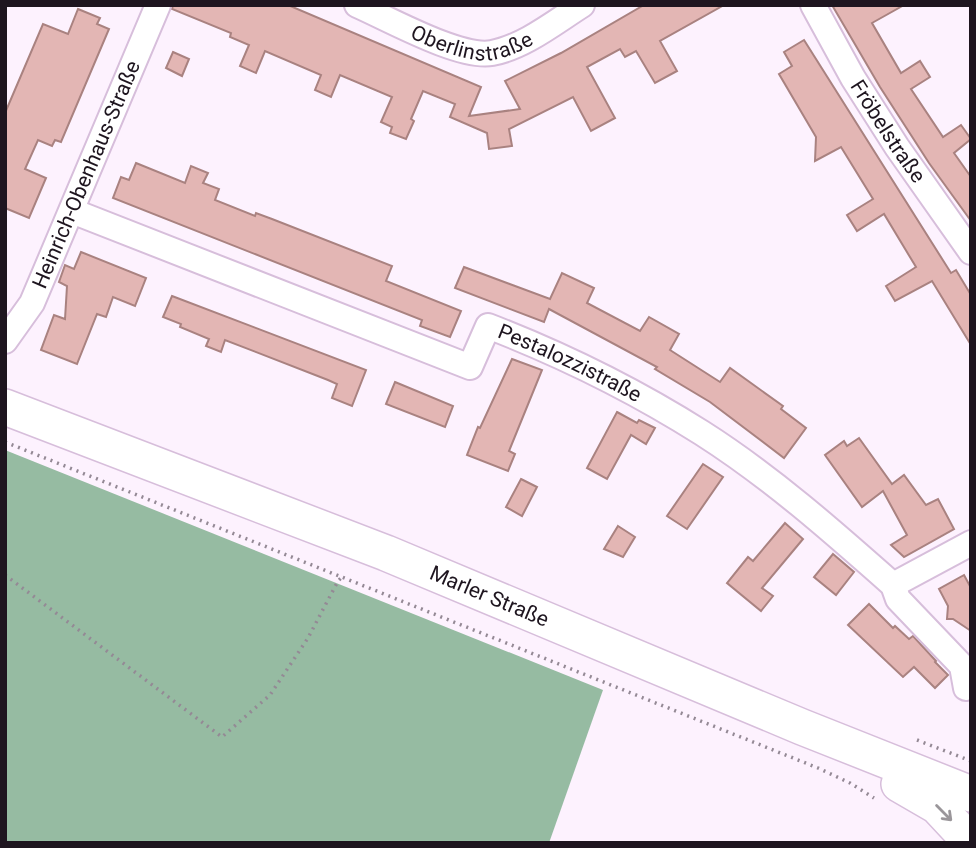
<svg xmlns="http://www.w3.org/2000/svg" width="976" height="848" font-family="Roboto,sans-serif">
<rect width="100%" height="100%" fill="#fdf2fe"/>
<path fill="#96bba2" d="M5,450l598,240 -54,153h-544z"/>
<g fill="#e3b6b4" stroke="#a98280" stroke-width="2">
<path d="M173,5h115l193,82 -12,29 51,-7 -15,-28 56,-28 83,-48h80l-64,36 17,30 -22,12 -19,-32 -11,6 -5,-8 -33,18 28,51 -24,13 -18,-34 -64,32 3,17 -23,3 -2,-16 -37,-16 5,-13 -32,-13 -12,28 3,2 -8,18 -16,-6 2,-6 -11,-5 11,-25 -52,-22 -9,22 -16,-7 6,-15 -56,-24 -9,22 -16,-7 9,-21 -19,-8 1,-4 -59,-24z"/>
<path d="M832,5h72l-32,18 29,50 19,-12 10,16 -19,12 32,48 18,-12 10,14 -17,14 17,24v44l-42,-58 -49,-76z"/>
<path d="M78,9l22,9 -3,6 12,5 -48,113 -6,-2 -3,6 -14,-6 -13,29 21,9 -17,40 -24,-10v-95l38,-89 25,10z"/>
<path d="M804,40l147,233 5,-3 15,25v50l-39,-64 -37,20 -9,-15 30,-19 -32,-53 -27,17 -10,-16 26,-16 -32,-52 -26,14 1,-24 -37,-63 13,-8 -8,-14z"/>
<path d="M173,52l16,7 -7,17 -16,-8z"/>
<path d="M136,163l49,20 6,-17 17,7 -5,10 16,6 -4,11 40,16 1,-3 16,6 120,47 -6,15 75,30 -11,26 -30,-11 2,-6 -309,-122 8,-21 8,3z"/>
<path d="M81,252l65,26 -11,28 -22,-9 -7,20 -9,-3 -20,50 -36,-14 13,-35 11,4 2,-33 -8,-4 6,-17 9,4z"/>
<path d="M464,267l86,32 12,-26 32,15 -7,15 53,28 9,-14 30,17 -9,16 50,32 10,-14 53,38 -2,3 25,19 -22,30 -74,-56 -55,-33 2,-2 -108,-58 -5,13 -89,-34z"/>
<path d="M172,296l194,74 -14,36 -20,-8 5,-14 -9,-4 -103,-40 -4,12 -15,-6 3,-7 -29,-12 1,-3 -18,-7z"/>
<path d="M512,359l30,11 -33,81 6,3 -7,17 -41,-16 11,-28 2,1z"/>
<path d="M395,382l58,24 -8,21 -59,-23z"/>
<path d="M617,412l20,11 2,-3 16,8 -9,16 -15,-9 -24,44 -20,-11z"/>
<path d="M859,438l33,46 12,-9 22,30 12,-6 16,30 -50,28 -13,-12 16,-10 -24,-44 -21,16 -37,-52 19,-14 3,5z"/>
<path d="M703,464l20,13 -36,52 -20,-13z"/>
<path d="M521,479l16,8 -15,29 -16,-9z"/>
<path d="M785,523l18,16 -41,49 11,8 -12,15 -34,-28 21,-26 5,4z"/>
<path d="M618,526l17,11 -12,20 -19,-8z"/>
<path d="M833,554l21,18 -18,23 -22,-18z"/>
<path d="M964,575l7,13v43l-18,-12h-6l1,-13 -9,-17z"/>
<path d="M869,604l24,24 2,-2 14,13 4,-3 23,25 -1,1 13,13 -13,13 -21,-21 -11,10 -55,-52z"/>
</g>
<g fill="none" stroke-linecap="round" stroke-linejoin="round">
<g stroke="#d7bedb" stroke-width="28">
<g id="minor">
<path id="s1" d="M357,5c32,14 103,54 135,48 32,-6 63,-31 90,-48"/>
<path id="s2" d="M813,5l40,73 44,69 74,105"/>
<path id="s3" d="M72,211l398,156 18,-41c75,29 146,64 214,107 69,44 130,98 191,152l5,14 64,67 4,22"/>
<path id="s4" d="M5,341l27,-38 126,-298"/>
<path d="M893,585l78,-42"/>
</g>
</g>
<g stroke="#d7bedb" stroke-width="38">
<g id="secondary">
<path id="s5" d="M5,407l381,146 416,174 169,67"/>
<path d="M899,784l38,22 28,30 3,7"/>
</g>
</g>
<g stroke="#948995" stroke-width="3.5" stroke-dasharray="2 5" stroke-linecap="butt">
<path d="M5,442l813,326 32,15 24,15"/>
<path d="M5,575l217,162 48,-42 38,-57 30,-57 4,-4"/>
<path d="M917,740l54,21"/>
</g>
<use href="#minor" stroke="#fff" stroke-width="24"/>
<use href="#secondary" stroke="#fff" stroke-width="35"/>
</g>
<defs><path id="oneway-shaft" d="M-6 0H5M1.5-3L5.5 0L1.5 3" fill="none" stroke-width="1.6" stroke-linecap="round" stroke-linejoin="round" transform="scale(1.75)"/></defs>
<use stroke="#9a969a" href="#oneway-shaft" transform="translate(944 813) rotate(45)"/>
<g text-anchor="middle" stroke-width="5" stroke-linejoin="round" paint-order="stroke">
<g font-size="21" fill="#1e151f" stroke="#fff">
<text dy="7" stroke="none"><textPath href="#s1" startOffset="124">Oberlinstraße</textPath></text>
<text dy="7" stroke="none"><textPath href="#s2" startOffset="147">Fröbelstraße</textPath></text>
<text dy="7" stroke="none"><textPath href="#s4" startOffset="186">Heinrich-Obenhaus-Straße</textPath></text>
<text dy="7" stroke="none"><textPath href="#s3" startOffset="562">Pestalozzistraße</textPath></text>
<text dy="7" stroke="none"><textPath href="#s5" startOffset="520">Marler Straße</textPath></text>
</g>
</g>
<rect width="976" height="848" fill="none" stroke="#1e151f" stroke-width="14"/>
</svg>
